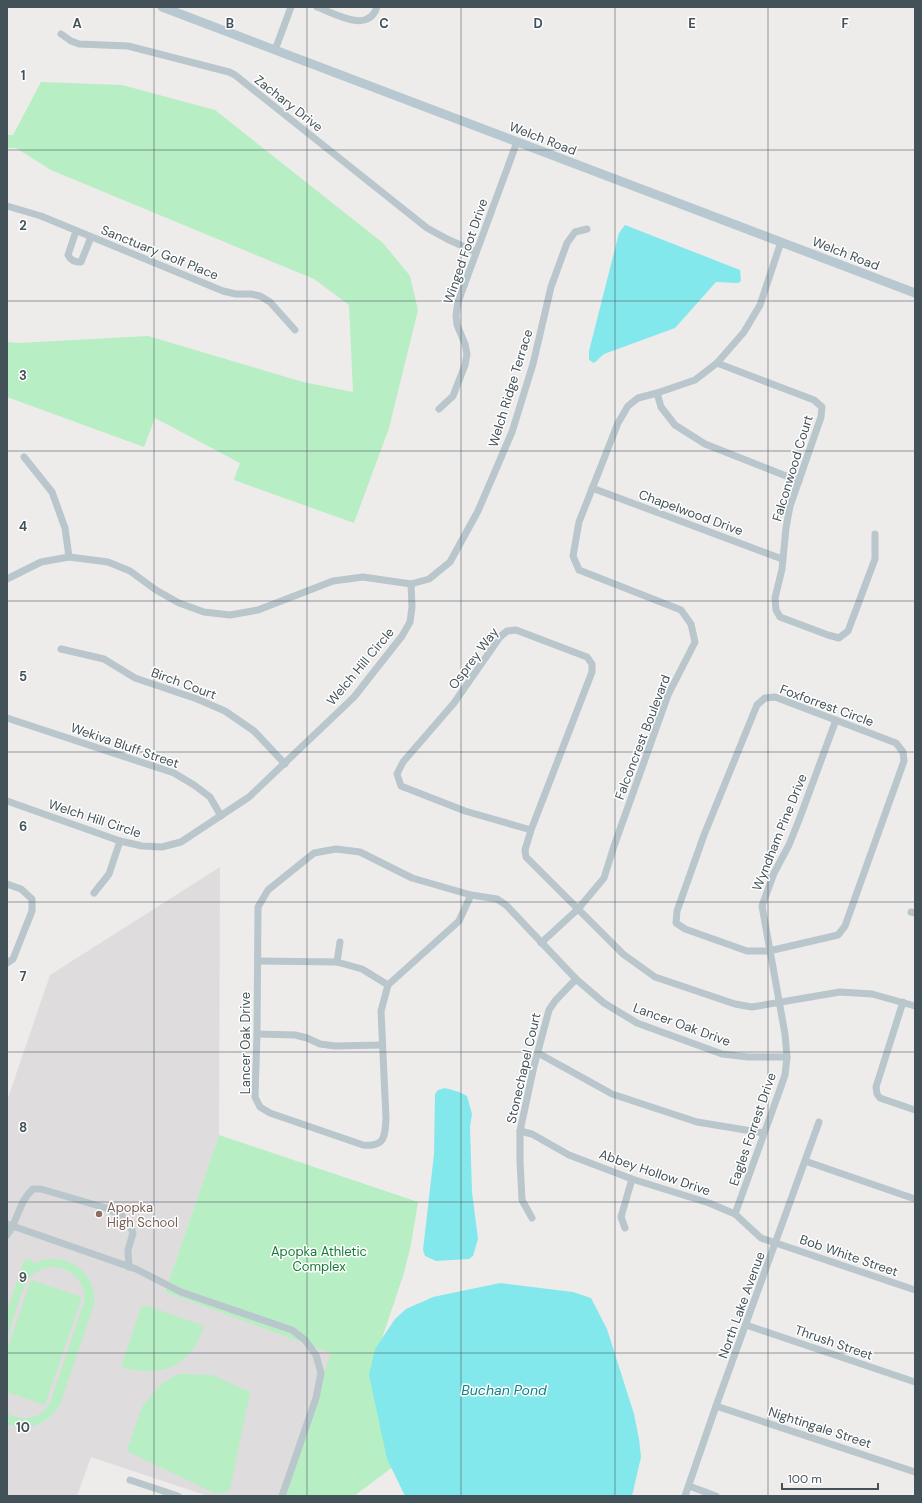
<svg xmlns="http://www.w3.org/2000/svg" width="922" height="1503" font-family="'DM Sans',sans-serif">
<rect width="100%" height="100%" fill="#eeebeb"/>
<path fill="#dfdcdd" d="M220,867l-1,268 -54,157 167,61 -50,143h-74l-117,-39 -14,39h-70v-395l43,-126z"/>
<g fill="#b7eec3">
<path d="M41,82l81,3 93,25 168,133 27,33 8,34 -29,118 -35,95 -120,-43 6,-17 -85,-45 -11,29 -137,-50v-55l11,1 130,-7 155,46 50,10 -4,-87 -35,-26 -263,-109 -35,-22h-9v-13h6z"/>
<path d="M219,1135l199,67 -7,42 -7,29 -29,86 51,83 -72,54h-72l49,-143 -166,-61z"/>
<path d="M25,1258l8,3v3c28,-15 65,6 61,40l-34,101c-14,19 -29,27 -53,19v-11c10,7 28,7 37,-2 3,-2 4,-5 6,-8l34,-101c4,-30 -33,-47 -54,-25 -8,9 -18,47 -23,61v-27z"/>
<path d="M31,1280l51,17 -37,108 -38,-13v-42z"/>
<path d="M148,1306l56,20c-12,40 -44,53 -83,41l20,-60z"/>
<path d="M179,1374l33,1 38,17 -20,98 -7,3h-9l-87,-42 15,-44 19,-23z"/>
</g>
<g fill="#83e8ec">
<path d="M625,225l115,45 1,11 -3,2 -22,-1 -41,46 -71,26 -10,9 -5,-3v-9l30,-118z"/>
<path d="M445,1088l14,4 8,4 5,18 -2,13 2,65 6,47 -5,17 -4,3 -33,2 -11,-5 -2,-6 11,-96 1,-60 3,-4z"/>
<path d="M500,1283l73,9 18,6 16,31 27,85 5,25 2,18 -9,39h-227l-18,-37 -18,-84 6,-26 20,-30 11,-10 27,-12z"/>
</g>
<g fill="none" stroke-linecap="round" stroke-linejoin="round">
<g stroke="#b9c6cb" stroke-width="7">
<path d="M317,7c19,7 51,27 60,0"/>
<path d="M61,34l10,7 8,3 49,2 101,26 6,3 192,153 20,11 29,13"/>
<path d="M275,50l16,-43"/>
<path d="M7,206l34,10 182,75 13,3h15l9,2 10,6 25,28"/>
<path d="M76,231l-8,24c3,6 7,7 13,7l10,-25"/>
<path d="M717,363l97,37 8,7 -1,10 -31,89 -4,22 -4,41 -7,29 1,12 4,7 48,18 11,3 9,-7 27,-72v-25"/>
<path d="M657,393l4,14 14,18 30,19 94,37"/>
<path d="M439,409l14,-13 12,-31 2,-11 -2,-10 -8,-19 -1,-10 2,-13 59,-160"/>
<path d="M24,457l28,35 13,36 4,29"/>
<path d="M592,488l190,71"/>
<path d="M7,579l34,-17 28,-5 39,5 22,9 26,19 23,13 25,9 26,3 28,-5 75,-29 30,-4 48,7 1,23 -2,15 -8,14 -48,61 -105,100 -68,45 -19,5 -20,-1 -22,-5 -113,-40"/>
<path d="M411,584l18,-5 21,-17 28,-51 34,-79 21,-68 18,-77 16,-44 8,-11 12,-3"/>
<path d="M61,649l43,10 31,19 62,21 28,12 29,20 31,33"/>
<path d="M775,697l121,46 7,9 1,9 -59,165 -7,9 -69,16h-22l-62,-22 -9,-6 1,-12 27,-76 53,-130 8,-7z"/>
<path d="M7,718l167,55 20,12 16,12 11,19"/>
<path d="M531,830l-66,-19 -64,-25 -4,-12 6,-12 51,-59 46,-66 7,-6 9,-1 71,27 5,7v8l-61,158 -6,20 1,7 97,97 32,23 80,27 17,3 88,-15 32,2 43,12"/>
<path d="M7,884l14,5 11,10v12l-19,48 -6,4"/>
<path d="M94,893l15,-19 11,-33"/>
<path d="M471,895l-12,26 -71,64 -7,26 5,107c-1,19 -1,29 -23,27l-93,-32 -10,-6 -5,-10 2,-63 1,-127 10,-17 46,-37 22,-4 24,3 52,26 59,17 26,4 9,6 70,74 28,24 33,20 85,31 26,3h39"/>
<path d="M911,912l4,1"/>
<path d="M541,943l37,-34 26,-31 10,-32 54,-151 27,-53 -4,-18 -10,-14 -102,-40 -6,-14 6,-34 39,-99 10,-17 10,-8 19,-5 38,-13 22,-17 27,-31 16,-27 21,-63"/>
<path d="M258,961l79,1 25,7 26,16"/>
<path d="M337,962l3,-20"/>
<path d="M903,1002l-27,85 1,7 3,4 35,12"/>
<path d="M257,1034l38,1 12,3 13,6 15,2 47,-1"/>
<path d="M538,1053l74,41 85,28 67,11"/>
<path d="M520,1131l12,3 37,21 63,24 77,24 26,11 26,24 154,52"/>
<path d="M805,1161l110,38"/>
<path d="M735,1214l43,-119 7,-20 2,-18 -2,-23 -23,-128 12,-33 15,-28 10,-25 37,-100"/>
<path d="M532,1218l-10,-18 -2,-39v-30l14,-65 15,-56 6,-9 21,-22"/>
<path d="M7,1224l129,45 45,23 111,38 13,10 11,15 5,18 -5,25 -34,98"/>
<path d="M625,1228l-4,-11 11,-38"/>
<path d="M7,1235c11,-14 12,-34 26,-46h8l65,19 16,8 8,9 3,8 -5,17 1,17"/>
<path d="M746,1325l169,57"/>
<path d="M716,1406l199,66"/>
<path d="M130,1480l48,16"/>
<path d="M689,1486l27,10"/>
<path d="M685,1496l31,-90 103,-284"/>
</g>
<path stroke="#b8c8d0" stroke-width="9" d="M162,7l753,286"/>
</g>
<path fill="none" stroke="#435258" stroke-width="1" stroke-opacity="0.55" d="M154,7v1489M307,7v1489M461,7v1489M615,7v1489M768,7v1489M7,150h908M7,301h908M7,451h908M7,601h908M7,752h908M7,902h908M7,1052h908M7,1202h908M7,1353h908"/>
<circle fill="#8d6e63" stroke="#fff" stroke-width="1.5" cx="99" cy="1214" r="4"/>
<g text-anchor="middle" stroke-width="3" stroke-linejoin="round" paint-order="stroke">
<g font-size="13" fill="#435258" stroke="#fff">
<text transform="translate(289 103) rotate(38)" y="5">Zachary Drive</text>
<text transform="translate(543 138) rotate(21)" y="5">Welch Road</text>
<text transform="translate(465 251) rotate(-71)" y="5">Winged Foot Drive</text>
<text transform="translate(160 252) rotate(22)" y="5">Sanctuary Golf Place</text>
<text transform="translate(846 253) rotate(21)" y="5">Welch Road</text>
<text transform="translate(510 388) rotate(-73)" y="5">Welch Ridge Terrace</text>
<text transform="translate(792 468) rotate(-73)" y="5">Falconwood Court</text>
<text transform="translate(691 512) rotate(20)" y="5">Chapelwood Drive</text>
<text transform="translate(473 658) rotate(-53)" y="5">Osprey Way</text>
<text transform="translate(360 666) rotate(-50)" y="5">Welch Hill Circle</text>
<text transform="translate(184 683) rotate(20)" y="5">Birch Court</text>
<text transform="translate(827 705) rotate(20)" y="5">Foxforrest Circle</text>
<text transform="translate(642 737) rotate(-69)" y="5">Falconcrest Boulevard</text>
<text transform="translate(125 745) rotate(19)" y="5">Wekiva Bluff Street</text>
<text transform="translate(95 818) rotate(18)" y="5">Welch Hill Circle</text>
<text transform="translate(779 832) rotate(-68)" y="5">Wyndham Pine Drive</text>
<text transform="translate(682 1024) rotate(20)" y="5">Lancer Oak Drive</text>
<text transform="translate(245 1043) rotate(-90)" y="5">Lancer Oak Drive</text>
<text transform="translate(523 1068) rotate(-77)" y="5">Stonechapel Court</text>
<text transform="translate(752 1129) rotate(-71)" y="5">Eagles Forrest Drive</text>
<text transform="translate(655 1172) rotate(19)" y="5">Abbey Hollow Drive</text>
<text transform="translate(849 1255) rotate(19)" y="5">Bob White Street</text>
<text transform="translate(741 1305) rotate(-70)" y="5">North Lake Avenue</text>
<text transform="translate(834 1342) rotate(19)" y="5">Thrush Street</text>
<text transform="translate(820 1427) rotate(18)" y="5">Nightingale Street</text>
</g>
<g font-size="13" fill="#785e54" stroke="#fff" text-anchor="start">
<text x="107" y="1212">Apopka<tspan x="107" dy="15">High School</tspan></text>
</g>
<g font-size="13" fill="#157936" stroke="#fff">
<text x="319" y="1256">Apopka Athletic<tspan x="319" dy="15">Complex</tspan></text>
</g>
<g font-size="14" font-style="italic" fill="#0b8387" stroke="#fff">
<text x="504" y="1395">Buchan Pond</text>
</g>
</g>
<g font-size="13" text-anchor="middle" font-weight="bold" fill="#435258" stroke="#fff" stroke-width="3" stroke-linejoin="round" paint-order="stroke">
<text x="77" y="28">A</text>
<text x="230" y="28">B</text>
<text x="384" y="28">C</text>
<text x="538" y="28">D</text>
<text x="692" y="28">E</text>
<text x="845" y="28">F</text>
<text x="23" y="80">1</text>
<text x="23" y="230">2</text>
<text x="23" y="380">3</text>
<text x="23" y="531">4</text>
<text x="23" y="681">5</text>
<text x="23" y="831">6</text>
<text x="23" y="981">7</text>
<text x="23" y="1132">8</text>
<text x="23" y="1282">9</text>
<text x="23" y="1432">10</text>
</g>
<rect width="922" height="1503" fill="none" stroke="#435258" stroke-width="16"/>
<path d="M782 1483v6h96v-6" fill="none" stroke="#435258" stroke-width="2"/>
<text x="788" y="1483" font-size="12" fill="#435258" stroke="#ffffff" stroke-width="3" paint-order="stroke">100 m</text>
</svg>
